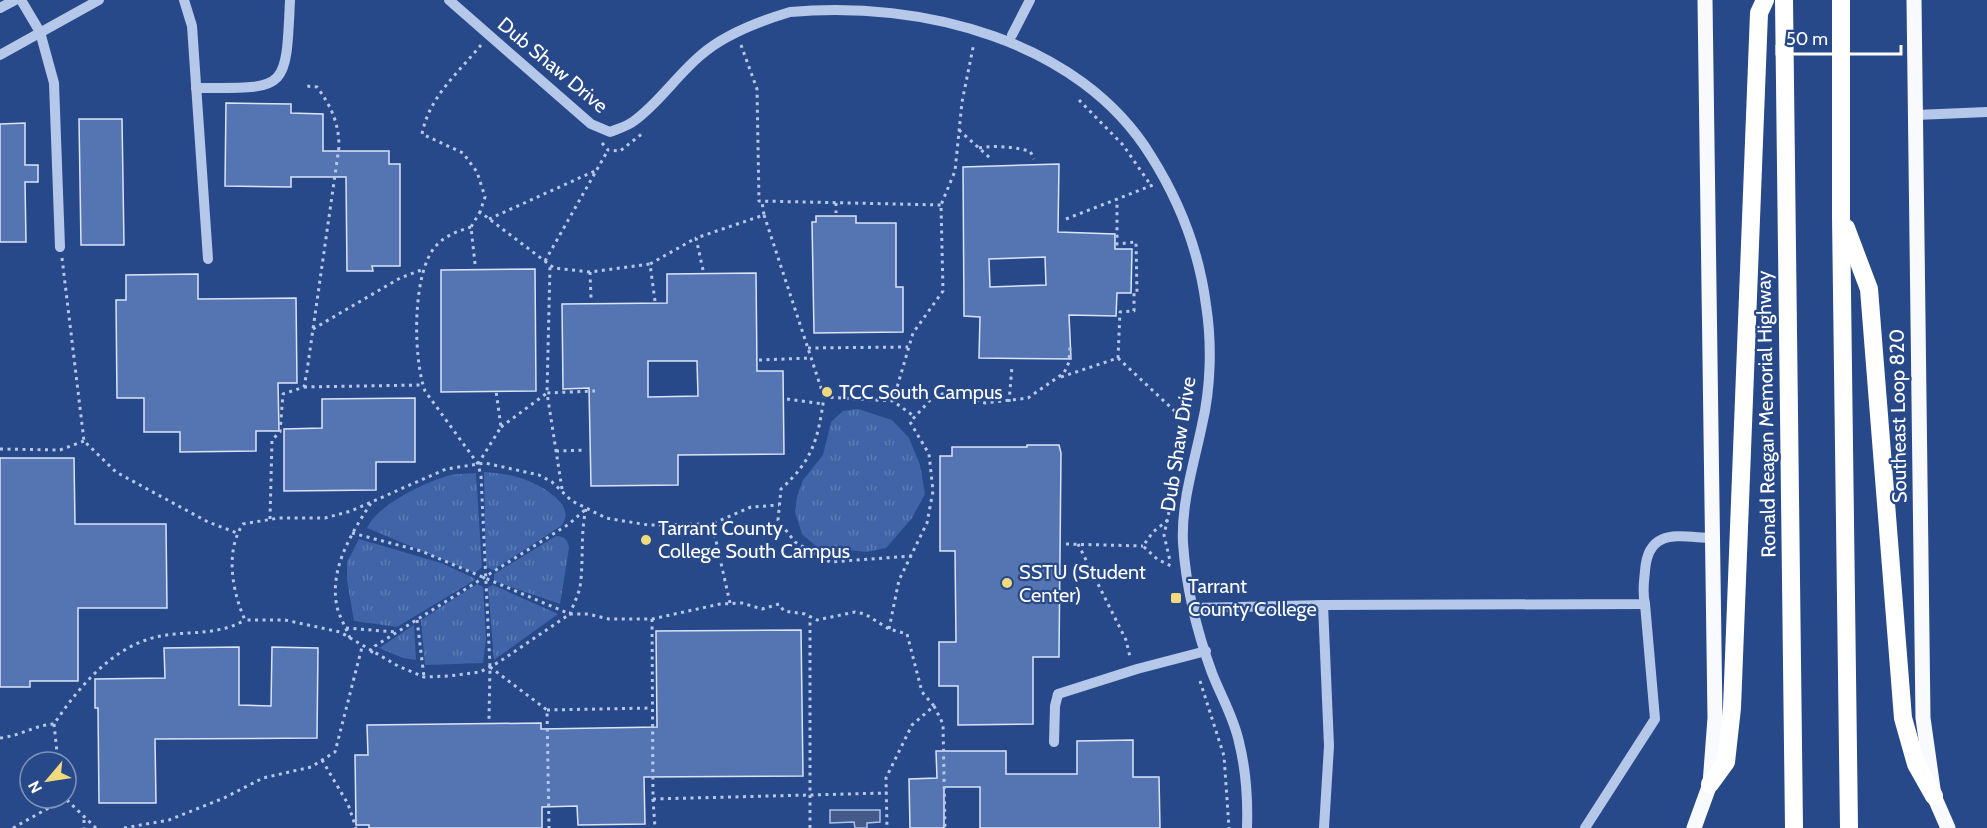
<svg xmlns="http://www.w3.org/2000/svg" width="1987" height="828" font-family="Cabin,sans-serif">
<defs>
<pattern id="grass-tufts" width="24" height="20" patternUnits="userSpaceOnUse" patternTransform="scale(1.5)"><rect width="24" height="20" fill="#4064a7"/><path d="M3 7l-1-3M5 7V3M7 7l1-3M15 17l-1-3M17 17v-4M19 17l1-3" fill="none" stroke="#5d7bb4"/></pattern>
</defs>
<rect width="100%" height="100%" fill="#284989"/>
<g fill="url(#grass-tufts)">
<path d="M858,409l34,11 17,18 11,27 5,29 -13,24 -26,30 -19,4 -50,-5 -15,-13 -7,-22 2,-15 6,-17 20,-25 8,-33 12,-11z"/>
<path d="M484,472c11,1 23,2 33,5 17,4 63,27 44,49l-68,44 -7,-3z"/>
<path d="M476,473l6,94 -7,6 -108,-45c10,-22 54,-44 77,-51 10,-4 22,-3 32,-4z"/>
<path d="M556,536c8,0 12,4 13,12l-9,56 -66,-23v-7z"/>
<path d="M359,539l82,24 33,15 1,2 -78,47 -43,-6 -7,-41v-18z"/>
<path d="M477,584l6,3 3,52 -3,24 -58,2 -4,-45z"/>
<path d="M493,585l65,29 -64,46 -6,-73z"/>
<path d="M414,625l2,35 -13,-2 -24,-10z"/>
</g>
<path fill="#445b89" stroke="#aac1e9" stroke-width="1.5" d="M830,810h50v12l-13,1v5h-12l-1,-6 -24,1z"/>
<g fill="#5575b2" stroke="#d9e4f7" stroke-width="1.5" fill-rule="evenodd">
<path d="M226,103l65,1v9l32,1v37h66v13h11v102h-28l1,5h-26l-1,-94h-55v10l-66,-1z"/>
<path d="M79,119h43l2,126h-43z"/>
<path d="M25,123v42h13v17h-13l1,60h-26v-118z"/>
<path d="M1059,164l-1,68 57,2v15h17l-1,44h-14l-1,23 -47,-1 2,44 -92,-1 1,-41 -16,-1 -1,-149zM1045,257l1,28 -56,2 -1,-28z"/>
<path d="M816,216h40v7h40v64h7v45l-89,1 -2,-111h4z"/>
<path d="M535,269l1,122 -95,1v-122z"/>
<path d="M756,273l1,98h26l1,83 -106,1v30l-87,1 -2,-98 -26,1 -1,-85 105,-1v-29zM648,361h49l1,35 -50,1z"/>
<path d="M198,274v25l98,-1 1,85h-19l1,48h-23v20l-76,1v-20h-36v-34h-27l-1,-98h10v-25z"/>
<path d="M415,398v64h-39v28l-92,1v-62l38,-1v-29z"/>
<path d="M1027,445h32l2,8 -2,204h-26v67l-75,1v-39h-19v-44h17l-1,-91h-15v-95h12v-9h75z"/>
<path d="M0,458h74l1,66h91l1,84h-89v73h-48v6h-30z"/>
<path d="M801,630l2,146 -159,1 1,47 -67,1 -1,-19 -35,1v21h-173v-3h-13l-1,-70h13l-1,-30 174,-2v6l116,-2 -1,-96z"/>
<path d="M239,647v58l32,1 1,-59 46,1 -1,90 -162,1 1,64h-57l-1,-95h-3v-29l70,-1 -1,-30z"/>
<path d="M1133,740v37h26l1,51h-180v-41h-36v41h-34l-1,-49 28,-1 -1,-27h70v23h71v-33z"/>
</g>
<g fill="none" stroke-linecap="round" stroke-linejoin="round">
<g stroke="#b6c8e9" stroke-width="3" stroke-dasharray="3 4.5" stroke-linecap="butt">
<path d="M481,45c-23,28 -52,52 -59,89l41,19 14,19 8,25 -5,15 74,56 36,4 60,-8"/>
<path d="M741,45l16,44 2,112 182,4"/>
<path d="M1079,100l44,45 27,39"/>
<path d="M959,130l31,28"/>
<path d="M602,143l6,7 12,1 23,-18"/>
<path d="M979,148c17,-3 33,-1 51,3l4,8"/>
<path d="M836,203v10"/>
<path d="M764,215l60,182"/>
<path d="M489,219l108,-49"/>
<path d="M1066,219l87,-34"/>
<path d="M471,227c-13,4 -27,9 -36,20 -23,27 -22,111 -10,144l53,73 3,12 9,191 -1,52"/>
<path d="M62,258l22,183 32,31 92,50 29,11"/>
<path d="M545,261l63,-111"/>
<path d="M475,264l-4,-37 9,-15"/>
<path d="M703,270l-7,-32 68,-23 -2,-13"/>
<path d="M590,272l1,26"/>
<path d="M655,301l-5,-37 46,-26"/>
<path d="M313,329l87,-51 24,-9"/>
<path d="M808,348l100,-1"/>
<path d="M1118,358l63,59 9,2"/>
<path d="M759,360l52,-2"/>
<path d="M1061,377l57,-19 2,-46 14,-1v-19h3l-1,-50 -19,2v-44"/>
<path d="M304,387l119,-2"/>
<path d="M787,399l36,5"/>
<path d="M893,401l20,-68 30,-42 -2,-86 14,-34 7,-69 12,-59"/>
<path d="M1009,402l3,-36"/>
<path d="M501,427l46,-34 3,-127"/>
<path d="M0,449l60,1 24,-9"/>
<path d="M556,451l30,-1"/>
<path d="M478,464l23,-37 -5,-36"/>
<path d="M562,489l-15,-96 48,-2"/>
<path d="M1169,512l-5,23 6,26"/>
<path d="M270,519l2,-79 8,-8 3,-38 21,-7 3,-16 32,-224c0,-24 -8,-41 -22,-60l-11,-1"/>
<path d="M1168,520l-15,12 -10,14 14,13 14,7"/>
<path d="M707,526l44,-19 28,-2"/>
<path d="M352,533l69,18 149,63c3,-9 8,-18 10,-27 4,-27 0,-52 6,-78"/>
<path d="M1066,544l77,2"/>
<path d="M1078,544l48,96 4,17"/>
<path d="M912,556l-82,6 -35,-20 -17,-22 3,-31c32,-29 37,-50 43,-92l69,4 22,16"/>
<path d="M730,603l-16,-71 -10,-8 -56,1 -42,-7 -34,-17 -20,-19 -13,-7 -54,-12 -39,6 -95,42 -26,7h-46l-36,6c-18,27 -11,67 2,96h40l55,12 58,34 26,11 25,-1 31,-4 19,-10 71,-48h18l21,5h43l68,-15 22,-1 20,6 17,-5 5,7 21,3 12,6 38,-8 10,2 24,15 18,5 15,58 12,14 -22,19 -26,53 1,50"/>
<path d="M652,619l1,180 234,-6"/>
<path d="M417,620l7,57"/>
<path d="M346,628l50,4"/>
<path d="M889,629l10,-49 28,-57 6,-32 -4,-37 -19,-32 22,-24 18,-7 35,12 43,-5 36,-25 5,-11 1,-15"/>
<path d="M350,638c-4,-10 -10,-20 -13,-31 -8,-38 14,-73 34,-104"/>
<path d="M371,653l4,-7 194,-122 17,-15"/>
<path d="M490,667l57,43 2,118"/>
<path d="M1200,681l24,75 5,72"/>
<path d="M934,706l9,18 2,104"/>
<path d="M547,710l105,-2"/>
<path d="M54,724l4,38"/>
<path d="M0,738c20,-2 35,-13 54,-14 22,-33 53,-71 92,-84 32,-12 66,-1 99,-20"/>
<path d="M322,760l26,44 8,24"/>
<path d="M653,799l2,29"/>
<path d="M84,820v8"/>
<path d="M13,828l39,-22 16,-5 28,27"/>
<path d="M124,828l45,-8 55,-22 39,-20 48,-11 24,-15 27,-105"/>
<path d="M810,828v-211"/>
</g>
<g stroke="#b6c8e9" stroke-width="10">
<path d="M21,0l19,32 14,51 6,164"/>
<path d="M184,0l8,26 16,233"/>
<path d="M449,0l142,124 19,8c7,-3 18,-6 24,-11 25,-18 43,-46 67,-66 24,-21 59,-34 89,-43 131,-12 290,28 361,144 29,46 48,95 55,149 6,38 5,82 -4,120 -8,39 -21,78 -19,118 3,44 14,89 29,130 9,23 22,45 27,69 7,28 9,57 8,86"/>
<path d="M0,8l15,-8"/>
<path d="M1012,35l18,-35"/>
<path d="M0,55l99,-55"/>
<path d="M196,88c91,0 90,5 94,-88"/>
<path d="M1916,115l71,-3"/>
<path d="M1323,605l6,141 -5,82"/>
<path d="M1193,608l130,-3 322,-1c-3,-12 -1,-22 0,-33 3,-44 34,-34 67,-33"/>
<path d="M1054,742l1,-36 3,-12 79,-25 69,-18"/>
<path d="M1585,828l70,-109 -10,-115"/>
</g>
<g stroke="#f8fafe" stroke-width="15">
<path d="M1914,0l9,718 11,78 14,32"/>
<path d="M1694,828l16,-44 5,-66 -10,-718"/>
</g>
<g stroke="#fff" stroke-width="18">
<path d="M1784,0l10,828"/>
<path d="M1841,0v216l8,612"/>
<path d="M1846,228l23,61 34,429 13,46 18,32"/>
<path d="M1710,784l16,-22 6,-54 27,-695 6,-13"/>
</g>
</g>
<g fill="#f0da7c" stroke="#284989" stroke-width="2">
<circle cx="827" cy="392" r="6"/>
<circle cx="646" cy="540" r="6"/>
<circle cx="1007" cy="583" r="6"/>
<rect x="1170" y="592" width="12" height="12" rx="3"/>
</g>
<g text-anchor="middle" stroke-width="4.5" stroke-linejoin="round" paint-order="stroke">
<g font-size="20" fill="#fff" stroke="#284989">
<text transform="translate(553 65) rotate(40)" y="7">Dub Shaw Drive</text>
<text transform="translate(1766 414) rotate(-91)" y="7">Ronald Reagan Memorial Highway</text>
<text transform="translate(1898 416) rotate(-91)" y="7">Southeast Loop 820</text>
<text transform="translate(1178 444) rotate(-81)" y="7">Dub Shaw Drive</text>
</g>
<g font-size="20" fill="#fff" stroke="#284989" text-anchor="start">
<text x="839" y="399">TCC South Campus</text>
<text x="658" y="535">Tarrant County<tspan x="658" dy="23">College South Campus</tspan></text>
<text x="1019" y="579">SSTU (Student<tspan x="1019" dy="23">Center)</tspan></text>
<text x="1188" y="593">Tarrant<tspan x="1188" dy="23">County College</tspan></text>
</g>
</g>
<g transform="translate(48 780) rotate(241)"><circle r="28" fill="#284989" stroke="#7e92b8" stroke-width="1.5"/>
<path d="M0-4.5L10 22L0 15L-10 22Z" fill="#f0da7c"/>
<text y="-9" font-size="16" font-weight="bold" text-anchor="middle" fill="#ffffff">N</text>
</g>
<path d="M1777 45v9h124v-9" fill="none" stroke="#ffffff" stroke-width="3"/>
<text x="1786" y="45" font-size="18" fill="#ffffff" stroke="#284989" stroke-width="4.5" paint-order="stroke">50 m</text>
</svg>
